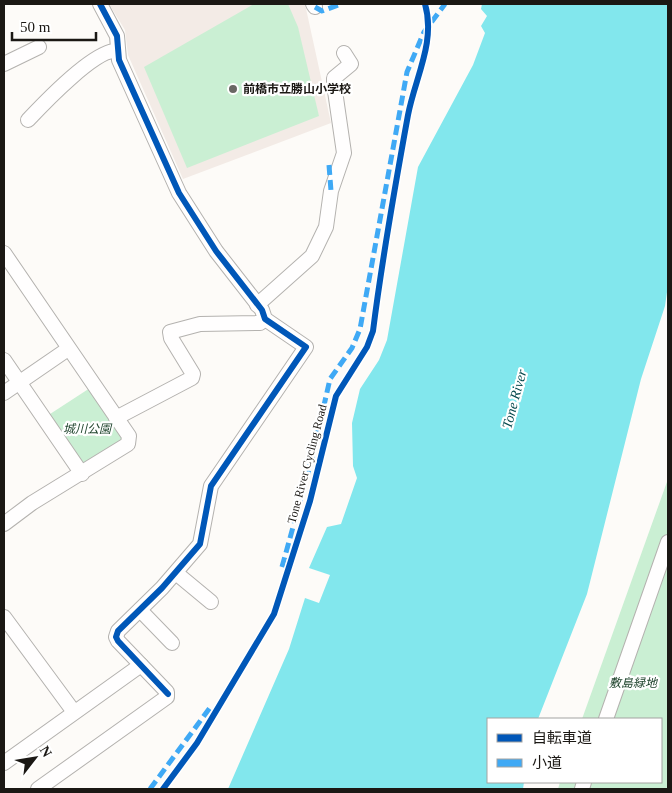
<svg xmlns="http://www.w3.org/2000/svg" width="672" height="793" font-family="'Times New Roman','Noto Sans JP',serif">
<rect width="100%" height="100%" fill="#fdfbf8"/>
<path fill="#f3ebe6" d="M109,4h196l26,119 -148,56 -55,-124 -3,-25z"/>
<g fill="#caefd3">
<path d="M254,4h34l10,23 21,89 -132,52 -43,-101z"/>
<path d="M90,388l33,47 -1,6 -36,25 -7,-2 -32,-48z"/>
<path d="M668,479v310h-110l2,-7h101v-63h-79z"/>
</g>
<path fill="#82e7ed" d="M482,4h186v281l-3,21 -24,73 -54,215 -49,125h-50v63h36l-1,7h-295l61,-140 16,-51 14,5 11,-28 -21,-7 18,-41 14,-3 16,-46 -4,-12 -1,-43 8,-34 19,-29 8,-20 31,-173 55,-102 12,-32 -4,-7 6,-10 -6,-7z"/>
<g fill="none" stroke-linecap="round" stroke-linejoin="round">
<g stroke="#b4b2af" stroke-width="16">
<g id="minor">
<path d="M313,4l2,3"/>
<path d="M4,64l35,-17"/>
<path d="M28,120c15,-16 68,-72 89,-69"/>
<path d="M4,253l125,183 -1,8 -96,59 -28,21"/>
<path d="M257,305l55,-49 14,-29 5,-36 13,-38 -10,-69v-6l17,-14 -7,-11"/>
<path d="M4,360l78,114"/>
<path d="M4,393l64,-44"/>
<path d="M116,418l76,-40 1,-4 -22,-36 -1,-6 30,-8 60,-1 5,-4"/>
<path d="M176,573l35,29"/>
<path d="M140,610l32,33"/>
<path d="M4,617l70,95"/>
<path d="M606,719l62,-177"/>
<path d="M4,763l137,-98"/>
<path d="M38,789l129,-92v-5l-49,-51 -2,-4 2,-6 44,-43 38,-44 11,-58 95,-139 -41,-28 -3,-9 -46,-59 -37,-58 -60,-133 -2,-24 -17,-32"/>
<path d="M582,789l2,-7"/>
</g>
</g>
<use href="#minor" stroke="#fffefe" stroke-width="14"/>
<g stroke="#3fa9f5" stroke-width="5" stroke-dasharray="10 5" stroke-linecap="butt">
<path d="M315,7l7,4 19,-7"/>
<path d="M329,165l2,26"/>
<path d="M282,567l29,-105 19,-83 22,-31 8,-19 47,-257 17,-40 21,-28"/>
<path d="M150,789l62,-84"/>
</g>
<g stroke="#fff" stroke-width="9">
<g id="cycleway">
<path d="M100,4l17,32 2,24 60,133 37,58 46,59 3,9 41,28 -95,139 -11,58 -38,44 -44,43 -2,6 2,4 50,53"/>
<path d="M163,789l34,-46 77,-129 36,-113 26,-105 31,-49 6,-16c9,-72 22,-145 35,-216 7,-37 28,-73 17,-111"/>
</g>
</g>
<use href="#cycleway" stroke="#0057b8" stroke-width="6"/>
</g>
<circle fill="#6a6764" stroke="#fff" stroke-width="2" cx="233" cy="89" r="5"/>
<g text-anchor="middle" stroke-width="4.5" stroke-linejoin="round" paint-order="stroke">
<g font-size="12" font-weight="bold" fill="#1b1814" stroke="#fff" text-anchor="start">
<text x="243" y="93">前橋市立勝山小学校</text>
</g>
<g font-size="12" font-style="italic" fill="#193f27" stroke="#fff">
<text x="87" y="433">城川公園</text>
<text x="633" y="687">敷島緑地</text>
</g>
<g font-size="12" fill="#1b1814" stroke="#fff">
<text transform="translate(307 464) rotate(-75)" y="4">Tone River Cycling Road</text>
</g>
<g font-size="14" font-style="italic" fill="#05494d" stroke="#fff">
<text transform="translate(514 399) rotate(-75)" y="5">Tone River</text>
</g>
</g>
<rect width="672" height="793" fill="none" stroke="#1b1814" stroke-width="10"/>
<rect x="487" y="718" width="175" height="65" fill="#ffffff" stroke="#a4a3a1"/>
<rect x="497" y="734" width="25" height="8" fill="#0057b8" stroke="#a4a3a1"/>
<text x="532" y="743" font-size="15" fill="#1b1814">自転車道</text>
<rect x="497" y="759" width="25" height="8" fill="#3fa9f5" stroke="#a4a3a1"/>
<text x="532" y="768" font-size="15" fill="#1b1814">小道</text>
<g transform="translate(35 758) rotate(59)" stroke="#ffffff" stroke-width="4" paint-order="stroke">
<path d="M0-4L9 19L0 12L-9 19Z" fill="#1b1814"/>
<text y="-8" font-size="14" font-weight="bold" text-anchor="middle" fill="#1b1814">N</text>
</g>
<path d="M12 32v8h84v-8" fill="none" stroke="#1b1814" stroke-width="2.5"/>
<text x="20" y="32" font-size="15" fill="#1b1814" stroke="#ffffff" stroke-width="4" paint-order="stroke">50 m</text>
</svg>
